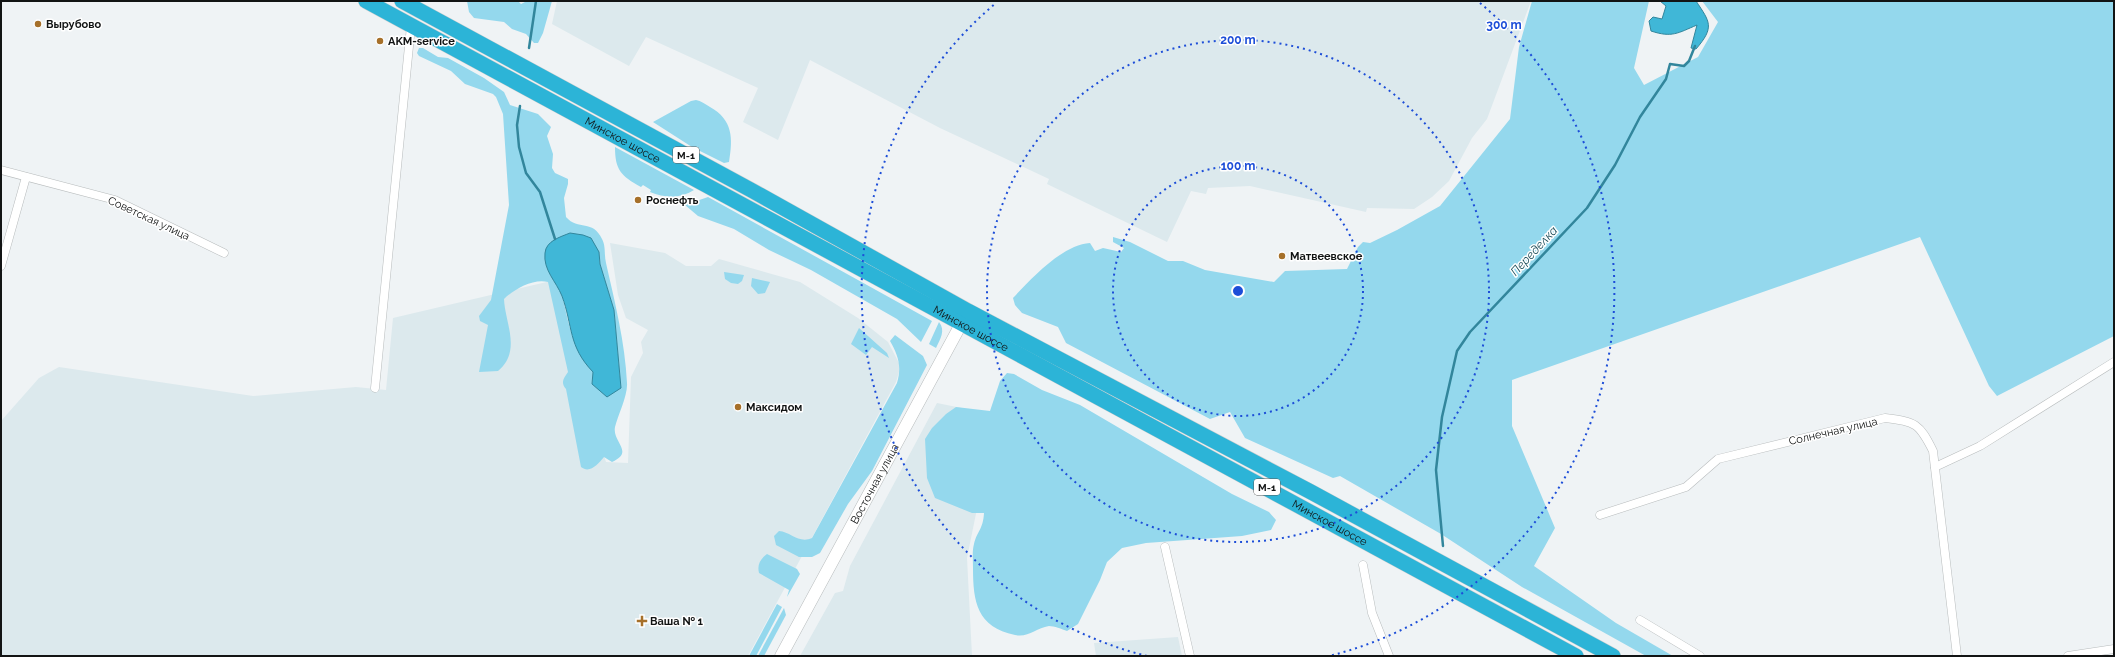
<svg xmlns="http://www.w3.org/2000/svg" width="2115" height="657" font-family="Raleway,sans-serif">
<rect width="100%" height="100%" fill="#eff3f5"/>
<g fill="#dce9ed">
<path d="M557,1h974l-44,118 -15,19 -23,43 -17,16 -18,12 -47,-1 -1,4 -116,-26 -42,2 -2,6 -15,-3 -24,51 -120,-58 2,-5 -109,-51 -130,-68 -32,80 -35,-18 15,-34 -112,-51 -17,29 -77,-42z"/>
<path d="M610,243l55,10 21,13h25l8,-7 81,23 58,36 30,24 11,21v9l-3,10 -148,274h-747v-235l38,-43 20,-11 194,29 103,-9 30,3 7,-72 158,-37 55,181 22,1 3,-86 12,-24 -2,-11 7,-12 -22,-12 -8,-23z"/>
<path d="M937,403l59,12 -29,143 5,98h-172l35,-63 8,-2 7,-25z"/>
<path d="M1178,637l4,19h-86l-2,-13z"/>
</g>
<g fill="#94d8ed" fill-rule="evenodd">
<path d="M467,1h51l3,3 6,-3h25l-9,32 -5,10h-4l-8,-9 -14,-5 -8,-7 -30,-4 -5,-6z"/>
<path d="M1532,1h117l-15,67 10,17 54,-28 20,-35 -16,-21h412v335l-117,60 -8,-10 -69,-149 -408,143v46l43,102 -21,38 82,57 57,33h-27l-124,-69 -81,-53 -101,-58 -7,2 -88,-40 -15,-26 -20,7 -144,-76 -8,-16 -36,-14 -7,-8 -2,-7c19,-20 49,-53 77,-55l5,8 8,-3 18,4 3,-4 -11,-6v-5l17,5 38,19h15l22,9 69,12 11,-11 62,-2 11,-22 5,-5 7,1 27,-13 43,-24 70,-87 9,-72z"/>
<path d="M419,48h4l15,9 10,1 36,20 20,14 6,13 28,9 13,13 -4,9 6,18 -1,14 3,5 13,6v5l-4,14 2,19c12,14 27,2 36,22 4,7 2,16 4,24 9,40 19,79 21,120 1,12 -9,32 -12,44 -3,15 20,25 -3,35l-8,-5c-6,7 -14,17 -23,10l-15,-78c-6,-7 -2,-11 2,-17l-20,-90c-14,-4 -34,7 -44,17 1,24 18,52 -6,72l-19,1 9,-47 -8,-4 -1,-5 12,-16 18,-95 -6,-91 -7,-17 -3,-3 -28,-10 -14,-13 -32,-15 -2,-3zM599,252l1,12 14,46 7,78h-24l-5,-4 1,-12c-21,-22 -24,-49 -31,-77z"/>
<path d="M696,100c5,1 9,4 14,7 23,13 23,31 19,55l-5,1 -32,-16 -39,-25 38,-21z"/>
<path d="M615,147l79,43c-14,9 -29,8 -44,2l1,-2 -8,-5 -2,2c-20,-11 -26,-17 -26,-40z"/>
<path d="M708,197l224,124 -11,21 -24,-23 -86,-49 -42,-20 -35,-21 -36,-13 -13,-11z"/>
<path d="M724,272l20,3 -2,6 -4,3 -7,-1 -6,-4z"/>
<path d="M752,278l18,4 -5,11 -7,1 -7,-8z"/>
<path d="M939,322c7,9 1,17 -3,26l-7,-4z"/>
<path d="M859,328l28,25 2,5 -17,-11 -6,8 -15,-11z"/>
<path d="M895,335l28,21 4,9 -55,106 -24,33 -28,49 -8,4h-13l-23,-12 -2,-9 5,-5c12,1 20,13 33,7l85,-155c5,-17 1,-28 -7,-42z"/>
<path d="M1007,373l7,1 28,16 38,15 152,89 37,18 7,8 -5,10 -29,6 -96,7 -24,5 -15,14 -7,18 -22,44 -11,7c-5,-2 -13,-5 -18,-5 -13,2 -21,12 -34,9 -38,-8 -42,-33 -42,-67 0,-8 -1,-17 1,-24 3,-13 9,-14 10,-31h-12l-37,-15 -8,-20 -2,-39 7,-11 14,-14 10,-7 34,4 10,-30z"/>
<path d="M767,554l30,15 3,5 -13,23 2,-7 -30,-17c-2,-8 1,-14 8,-19z"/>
<path d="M777,604l5,3 -26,49h-7z"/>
<path d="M784,608l2,7 -22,41h-6z"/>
</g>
<g fill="#40b7d7" stroke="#32869c">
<path d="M1660,1h36c14,21 19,26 0,48l-5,-1 6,-23c-19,8 -25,13 -46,6l-2,-10 4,-4 9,2 4,-13z"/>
<path d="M570,233l13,2 8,3 8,14 1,12 14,46 7,78 -14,9 -15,-13 1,-12c-25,-26 -20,-46 -31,-76 -6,-15 -19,-26 -17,-43 1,-12 15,-16 25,-20z"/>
</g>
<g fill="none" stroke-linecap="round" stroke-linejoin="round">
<g stroke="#32869c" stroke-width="2.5">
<path d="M529,48l7,-47"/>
<path d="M520,106l-3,19 2,22 7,26 14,19 15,47"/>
<path d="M1443,546l-7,-76 6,-53 15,-66 13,-19 117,-124 28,-43 25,-48 26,-38 4,-15 14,2 5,-5 6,-15"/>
</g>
<g stroke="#b8bcbd" stroke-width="9">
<g id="street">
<path d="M1,170l114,30 109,53"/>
<path d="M1,266l25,-89"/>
<path d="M375,388l36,-362"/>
<path d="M1935,467l45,-21 134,-84"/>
<path d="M1600,515l86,-28 32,-28 167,-41c31,4 34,5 48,33l24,205"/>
<path d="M1165,547l25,109"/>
<path d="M1363,565l9,48 17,43"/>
<path d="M1640,620l60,36"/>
<path d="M2068,656l46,-7"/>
</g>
</g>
<g stroke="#b8bcbd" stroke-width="13">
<g id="secondary">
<path id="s1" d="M781,656l185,-341"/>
</g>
</g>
<g stroke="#d0d0d0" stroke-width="16">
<g id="highway">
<path id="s2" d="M366,1l1210,655"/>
<path d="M402,1l349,189 217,121 343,181 302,164"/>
</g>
</g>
<use href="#street" stroke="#fff" stroke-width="8"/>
<use href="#secondary" stroke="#fff" stroke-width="12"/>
<use href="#highway" stroke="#2cb4d7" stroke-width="15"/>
</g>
<g fill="none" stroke="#1d4ed8" stroke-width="2" stroke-dasharray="2 4">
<circle cx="1238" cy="291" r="125"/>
<circle cx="1238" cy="291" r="251"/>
<path d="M1147 656A376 376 0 0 1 996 3M1480 3A376 376 0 0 1 1329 656"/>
</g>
<g fill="#a6702a" stroke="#fff" stroke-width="1.5">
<circle cx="38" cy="24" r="4"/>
<circle cx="380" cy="41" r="4"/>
<circle cx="638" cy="200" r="4"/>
<circle cx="1282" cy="256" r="4"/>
<circle cx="738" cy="407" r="4"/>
<path d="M640 615h4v4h4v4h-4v4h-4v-4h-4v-4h4z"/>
</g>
<g text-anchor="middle" stroke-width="3" stroke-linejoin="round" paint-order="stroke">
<g fill="#fff" stroke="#595a5a" stroke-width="1">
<rect x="673" y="147" width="26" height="16" rx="3"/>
<rect x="1254" y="479" width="26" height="16" rx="3"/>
</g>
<g font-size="10" font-weight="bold" fill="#121414">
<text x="686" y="159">М-1</text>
<text x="1267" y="491">М-1</text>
</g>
<g font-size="11" font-weight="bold" fill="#121414" stroke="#fff" text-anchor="start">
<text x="46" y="28">Вырубово</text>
<text x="388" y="45">AKM-service</text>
<text x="646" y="204">Роснефть</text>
<text x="1290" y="260">Матвеевское</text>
<text x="746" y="411">Максидом</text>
<text x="650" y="625">Ваша № 1</text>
</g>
<g font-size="11" fill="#121414" stroke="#fff">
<text dy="4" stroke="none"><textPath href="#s2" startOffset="292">Минское шоссе</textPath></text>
<text transform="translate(149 218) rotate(25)" y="4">Советская улица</text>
<text dy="4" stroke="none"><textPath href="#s2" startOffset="688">Минское шоссе</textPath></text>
<text transform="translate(1833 431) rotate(-13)" y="4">Солнечная улица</text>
<text dy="4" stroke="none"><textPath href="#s1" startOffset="196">Восточная улица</textPath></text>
<text dy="4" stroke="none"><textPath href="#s2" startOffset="1096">Минское шоссе</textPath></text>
</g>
<g font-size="12" font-style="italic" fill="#164956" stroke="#fff">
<text transform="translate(1534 251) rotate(-47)" y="4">Переделка</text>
</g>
</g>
<circle cx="1238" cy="291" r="6" fill="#1d4ed8" stroke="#fff" stroke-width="2"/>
<g font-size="12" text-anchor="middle" font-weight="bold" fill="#1d4ed8" stroke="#fff" stroke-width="3" stroke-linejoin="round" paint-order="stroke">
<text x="1504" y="29">300 m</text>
<text x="1238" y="44">200 m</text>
<text x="1238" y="170">100 m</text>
</g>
<rect width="2115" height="657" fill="none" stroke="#121414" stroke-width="4"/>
</svg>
